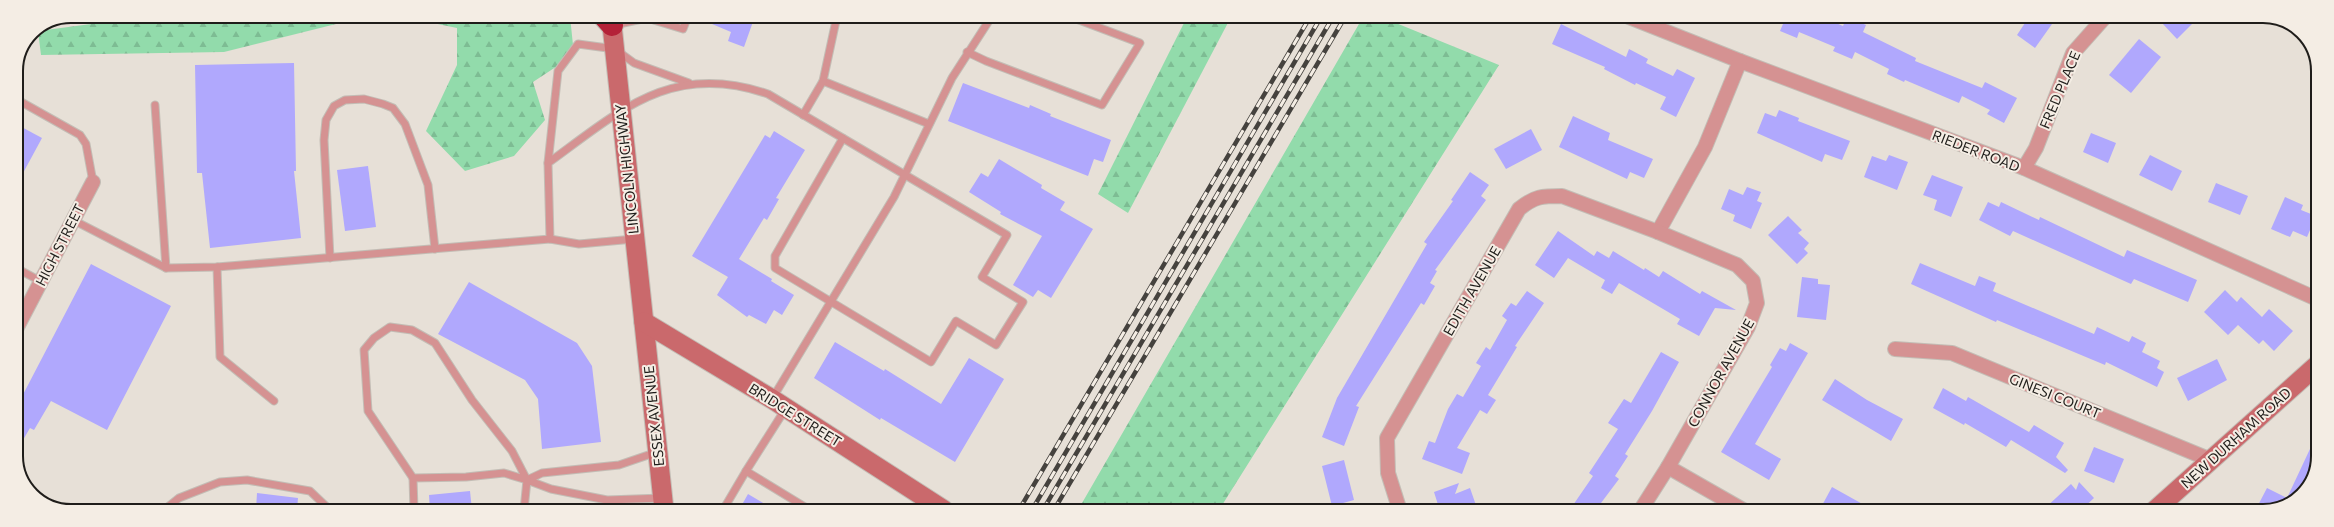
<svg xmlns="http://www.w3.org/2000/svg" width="2334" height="527" font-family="Commissioner,sans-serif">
<defs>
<pattern id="forest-firs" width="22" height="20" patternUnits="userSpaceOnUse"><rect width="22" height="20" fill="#92dbab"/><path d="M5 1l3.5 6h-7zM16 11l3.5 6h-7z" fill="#7dbc93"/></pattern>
</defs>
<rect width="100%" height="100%" fill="#e7e0d7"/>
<g fill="url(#forest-firs)">
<path d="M152,16h216l-144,36 -183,3 -3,-24z"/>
<path d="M399,16h171l4,39 -41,27 12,38 -31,36 -49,15 -39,-40 31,-66v-37z"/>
<path d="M1187,17h44l-103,196 -30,-19z"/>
<path d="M1363,17h30l-2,4 108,44 -280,445h-141z"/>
</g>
<g fill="#b0a8fd">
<path d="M693,16h62l-11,31 -16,-6 3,-9z"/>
<path d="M1786,17h36l21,9 4,-9 19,8 -3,7 53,26 -1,3 67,27 3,-6 32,16 -13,25 -17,-9 3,-4 -28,-14 -3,7 -54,-23 -1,2 -17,-8 2,-5 -34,-17 -3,7 -19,-8 2,-4 -36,-15 -2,6 -17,-7z"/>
<path d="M2029,17h28l-22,31 -18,-13z"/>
<path d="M2168,17h31l-22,22 -15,-16z"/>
<path d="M1561,24l65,33 3,-8 19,10 -2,4 27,13 4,-7 18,9 -19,39 -16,-8 6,-12 -30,-14 -1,2 -31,-16 1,-2 -53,-23z"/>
<path d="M2139,39l22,18 -30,36 -22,-18z"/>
<path d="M294,63l2,108h-2l7,67 -91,10 -8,-75h-5l-2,-108z"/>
<path d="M963,83l66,25 1,-3 21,9 -1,2 61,24 -8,22 -9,-3 -6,17 -140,-55z"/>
<path d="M1779,110l20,8 -1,3 52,20 -8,19 -17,-6 -3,8 -65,-29 8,-20 11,4z"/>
<path d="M1573,116l37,17 -2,7 45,19 -9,19 -14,-6 -3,7 -68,-32z"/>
<path d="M16,124l26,14 -26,48z"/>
<path d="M1531,129l11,21 -36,19 -12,-20z"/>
<path d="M774,131l31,19 -29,48 3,1 -12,21 -3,-2 -25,41 33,20 -1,2 23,14 -12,20 -8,-5 -8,14 -17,-9 -2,2 -30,-22 11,-18 -36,-21 73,-121 5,3z"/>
<path d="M2091,133l25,10 -8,20 -25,-11z"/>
<path d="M1889,155l19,7 -11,28 -33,-13 8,-21 14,5z"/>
<path d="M2150,155l32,16 -10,20 -33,-16z"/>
<path d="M999,159l43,26 -1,3 24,14 -5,8 33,19 -42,69 -13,-8 -5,7 -20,-12 29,-49 -42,-22 1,-2 -32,-20 12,-19 7,4z"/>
<path d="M368,166l8,61 -31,4 -8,-61z"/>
<path d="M1470,172l19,13 -8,11 5,4 -51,70 2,1 -7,12 5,3 -11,19 -3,-2 -65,103 3,1 -15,39 -22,-9 15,-39 90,-154 -3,-2 29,-41 -2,-1z"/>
<path d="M1932,175l31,12 -12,30 -17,-7 3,-10 -14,-5z"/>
<path d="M2216,183l32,13 -8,19 -32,-13z"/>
<path d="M1747,187l14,5 -4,9 5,2 -11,26 -18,-8 2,-6 -14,-6 8,-20 14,6z"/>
<path d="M2285,197l18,8 -2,5 15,6 -9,21 -14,-6 -3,6 -19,-8z"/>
<path d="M1988,202l11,5 2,-5 38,18 1,-3 84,40 3,-7 70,30 -9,22 -54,-23 -3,5 -118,-53 -3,5 -31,-16z"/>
<path d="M1788,216l14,14 -4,3 11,10 -5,6 4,4 -11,11 -29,-29z"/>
<path d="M1558,231l36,25 3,-5 12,7 4,-7 31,19 1,-2 14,9 4,-6 37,23 2,-3 34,19 -21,-2 -16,28 -22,-12 3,-5 -61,-36 -7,11 -11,-6 4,-8 -37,-22 -14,20 -19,-13z"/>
<path d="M1920,263l55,23 4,-10 17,7 -3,8 101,43 3,-7 32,15 3,-6 14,7 -4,9 18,9 -3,7 7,4 -7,15 -51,-25 -1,3 -108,-45 -1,2 -85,-38z"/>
<path d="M91,264l80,42 -64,124 -56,-29 -17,29 -4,-2 -14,24v-44z"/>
<path d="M1802,277l16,2v5l12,1 -4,35 -29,-3z"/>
<path d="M469,282l108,61 15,23 9,76 -59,7 -4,-50 -13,-19 -87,-46z"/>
<path d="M2225,290l12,12 4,-5 21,20 7,-8 24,22 -19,20 -11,-11 -4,4 -21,-19 -10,10 -24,-23z"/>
<path d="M1527,291l17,12 -29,43 2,1 -29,48 8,5 -9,14 -7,-4 -23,38 13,5 -8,21 -40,-15 7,-18 6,2 13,-34 9,-15 6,3 18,-31 -5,-3 10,-16 4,3 17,-30 -5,-4 9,-13 5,3z"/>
<path d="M835,342l49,29 1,-2 56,35 28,-46 35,21 -49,83 -74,-44 -1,2 -66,-42z"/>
<path d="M1790,343l18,10 -53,91 26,15 -12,21 -48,-28 51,-85 -2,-2 10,-17 6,3z"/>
<path d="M1661,352l18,10 -27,49 -27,43 3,2 -13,20 4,3 -24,32h-26l24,-35 -4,-3 29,-44 -10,-6 16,-24 7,4z"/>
<path d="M2217,359l10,21 -39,21 -11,-23z"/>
<path d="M1835,379l32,21 36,19 -12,22 -69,-41z"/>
<path d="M1943,388l23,13 2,-4 61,35 5,-7 30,18 -8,14 12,13 -3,3 -54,-33 -5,7 -41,-24 -1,2 -31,-17z"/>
<path d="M2317,434v33l-18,30 -36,14h-8l12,-23 20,10z"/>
<path d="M2094,447l30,12 -10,24 -30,-12z"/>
<path d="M1344,460l10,40 -22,6 -10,-40z"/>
<path d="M2079,482l15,16 -14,13h-38l29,-27 5,6z"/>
<path d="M1459,483l-4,11 15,-6 8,23h-38l-6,-19z"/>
<path d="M1832,487l43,24h-56z"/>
<path d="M470,491l2,19h-42l-1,-15z"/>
<path d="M257,493l41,5 -1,12h-41z"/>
<path d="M748,494l27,16h-36z"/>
</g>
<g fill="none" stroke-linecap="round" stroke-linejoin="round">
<g stroke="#c3bdb5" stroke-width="9">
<g id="lane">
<path d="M614,25l33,-7 36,11 5,-13"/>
<path d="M967,52l19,9 116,44 38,-62 -69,-26"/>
<path d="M823,81l106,43"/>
<path d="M16,99l64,36 6,9 7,38"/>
<path d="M155,105l11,163"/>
<path d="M803,115l20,-34 14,-65"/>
<path d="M548,163l10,-92 20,-27 37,5 19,14 55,20"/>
<path d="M73,220l93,48 51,-1 333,-28 -2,-76c73,-53 124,-102 220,-69l239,141 -25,42 41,25 -27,43 -40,-24 -25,41 -156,-94v-12l68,-118"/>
<path d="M550,239l29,5 55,-5"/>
<path d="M330,258l-6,-118 2,-20 8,-14 11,-6 19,-1 19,5 10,4 12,16 23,61 7,64"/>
<path d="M217,267l3,90 54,44"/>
<path d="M16,268l26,14"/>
<path d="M772,399l122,-202 58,-119 40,-62"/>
<path d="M657,452l-38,13 -77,8 -15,7 24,9 56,11 56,-2"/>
<path d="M746,471l40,-63"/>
<path d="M413,478l1,32"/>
<path d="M164,510l15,-12 41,-16 27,-2 63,11 20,19"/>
<path d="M524,510l3,-30 -15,-29 -40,-51 -37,-57 -23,-13 -22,-3 -16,11 -10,12 4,61 45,67 53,-1 38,-4 23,7"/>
<path d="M723,510l23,-39 64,39"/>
</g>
</g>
<g stroke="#c3bdb5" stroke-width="16">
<g id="street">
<path d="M1629,17l111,44 284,107 293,131"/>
<path d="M2024,168l12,-20 37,-95 32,-36"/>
<path d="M1658,232l47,-85 35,-86"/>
<path d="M16,329l77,-147"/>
<path d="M1895,349l57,4 259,107"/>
<path d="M1668,467l77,44"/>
<path d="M1400,511l-12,-38 -1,-35 132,-229c16,-13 23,-13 43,-13l96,36 79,33 16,16 4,22 -9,24 -80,140 -28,44"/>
</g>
</g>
<g stroke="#c3bdb5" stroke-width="21">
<g id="secondary">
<path d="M611,16l53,494"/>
<path d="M644,322l128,77 172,111"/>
<path d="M2154,511l163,-146"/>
</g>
</g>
<g stroke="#c3bdb5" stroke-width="24">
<path id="highway" d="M604,16l8,9"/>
</g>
<use href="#lane" stroke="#d59292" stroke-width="7"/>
<use href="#street" stroke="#d59292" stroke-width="14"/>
<use href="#secondary" stroke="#ca696c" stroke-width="19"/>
<use href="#highway" stroke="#b42238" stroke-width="22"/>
<g stroke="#45423e" stroke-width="4.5">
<g id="rail">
<path d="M1019,510l291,-493"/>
<path d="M1032,510l289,-493"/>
<path d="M1043,510l290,-493"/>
<path d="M1054,510l291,-493"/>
</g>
</g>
<use href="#rail" stroke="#f4ede4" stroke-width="3" stroke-dasharray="9" stroke-linecap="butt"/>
</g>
<g text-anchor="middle" stroke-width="4" stroke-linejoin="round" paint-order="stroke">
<g font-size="14" fill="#1f1d1a" stroke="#f4ede4">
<text transform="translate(2060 90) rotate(-67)" y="5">FRED PLACE</text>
<text transform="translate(1976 151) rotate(21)" y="5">RIEDER ROAD</text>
<text transform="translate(627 169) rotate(-96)" y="5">LINCOLN HIGHWAY</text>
<text transform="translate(60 245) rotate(-63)" y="5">HIGH STREET</text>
<text transform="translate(1472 291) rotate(-60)" y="5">EDITH AVENUE</text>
<text transform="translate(1721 373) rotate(-61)" y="5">CONNOR AVENUE</text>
<text transform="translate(2055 396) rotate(22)" y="5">GINESI COURT</text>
<text transform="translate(795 415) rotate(32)" y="5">BRIDGE STREET</text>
<text transform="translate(654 416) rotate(-96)" y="5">ESSEX AVENUE</text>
<text transform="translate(2236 438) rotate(-42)" y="5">NEW DURHAM ROAD</text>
</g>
</g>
<path d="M0 0H2334V527H0ZM71 23H2263A48 48 0 0 1 2311 71V456A48 48 0 0 1 2263 504H71A48 48 0 0 1 23 456V71A48 48 0 0 1 71 23Z" fill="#f4ede4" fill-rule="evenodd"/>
<path fill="none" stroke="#1f1d1a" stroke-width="2" d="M71 23H2263A48 48 0 0 1 2311 71V456A48 48 0 0 1 2263 504H71A48 48 0 0 1 23 456V71A48 48 0 0 1 71 23Z"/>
</svg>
